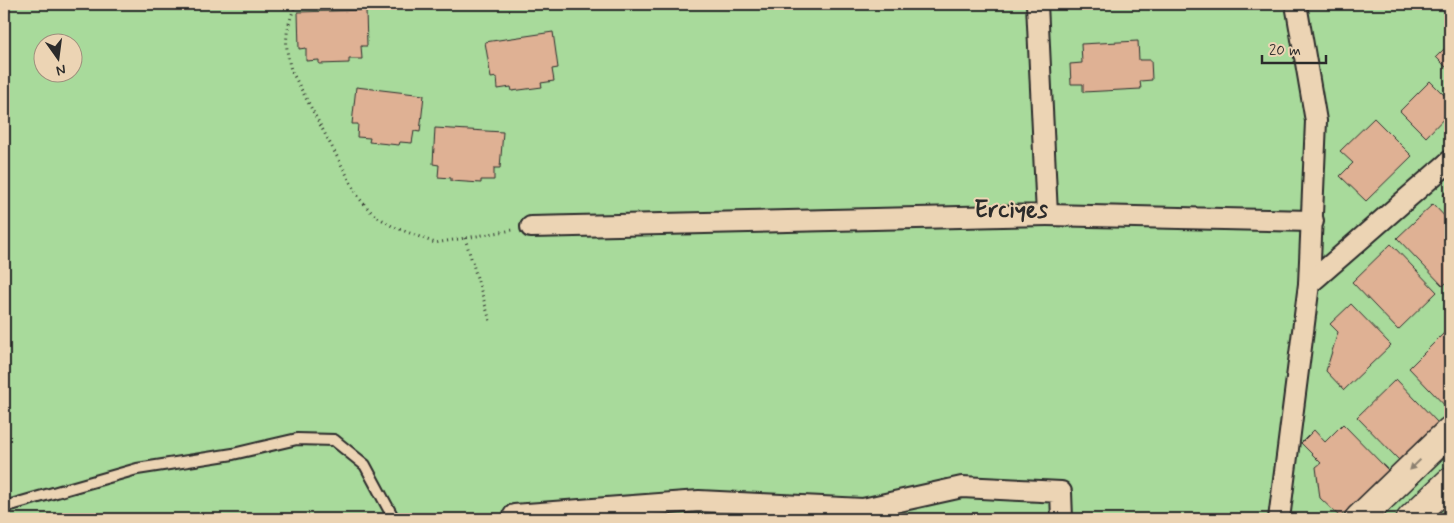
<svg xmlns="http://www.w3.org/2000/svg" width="1454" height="523" font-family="Mynerve,sans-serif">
<rect width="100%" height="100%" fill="#ecd4b4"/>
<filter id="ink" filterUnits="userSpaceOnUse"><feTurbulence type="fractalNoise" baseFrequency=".02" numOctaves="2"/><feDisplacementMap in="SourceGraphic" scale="10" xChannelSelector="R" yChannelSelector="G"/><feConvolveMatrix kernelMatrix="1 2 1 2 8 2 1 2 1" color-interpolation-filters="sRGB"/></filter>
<g filter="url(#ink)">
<path fill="#a8da9b" stroke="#6a8263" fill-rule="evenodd" d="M4,4h1446v515h-1446zM42,42h30v30h-30z"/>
<g fill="#dfb194" stroke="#2b2b2b">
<path d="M366,10l1,36h-6l1,13h-13v4l-30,1v-4l-13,1v-13l-7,1 -1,-37z"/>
<path d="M553,32l5,36 -6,1 2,12 -13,2 1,4 -30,4 -1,-4 -13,2 -1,-12 -6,1 -6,-36z"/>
<path d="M1138,41l1,19h12l1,20 -12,1 1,8 -58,3v-8h-12l-1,-20 12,-1 -1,-19z"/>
<path d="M1450,43v28l-14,-14z"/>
<path d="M1430,81l20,20v11l-24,25 -26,-26z"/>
<path d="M356,87l68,8 -4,37 -6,-1 -2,12 -12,-1 -1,3 -30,-3 1,-4 -13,-1 1,-13h-6z"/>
<path d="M1374,118l38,38 -46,45 -26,-25 13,-13 -13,-12z"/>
<path d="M435,128l68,4 -3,36h-6v12h-13v3l-30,-2v-3l-13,-1 1,-12 -6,-1z"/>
<path d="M1450,187v15l-7,-7z"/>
<path d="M1433,204l17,18v57l-7,7 -46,-48z"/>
<path d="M1391,244l46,48 -39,38 -46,-48z"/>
<path d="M1351,304l40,41 -47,45 -18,-19 12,-39 -8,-8z"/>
<path d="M1446,331l4,5v75l-41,-43z"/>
<path d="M1396,379l42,44 -39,37 -42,-43z"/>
<path d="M1343,424l46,47 -49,46 -20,-19 -4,-31 5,-4 -20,-20 13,-13 11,12z"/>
</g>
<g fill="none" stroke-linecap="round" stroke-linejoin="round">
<g stroke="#2b2b2b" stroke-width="14">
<path id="lane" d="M4,507l133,-38 96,-15 64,-15 37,1 31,25 29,54"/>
</g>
<g stroke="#2b2b2b" stroke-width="24">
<g id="street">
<path d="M1296,4l20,117 -7,163"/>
<path d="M1047,215l266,6"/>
<path d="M531,227l516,-12 -10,-211"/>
<path d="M514,515l185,-14 164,8 99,-22 99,5 1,27"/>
<path d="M1279,519l30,-235 141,-123"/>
</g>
</g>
<g stroke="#2b2b2b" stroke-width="31">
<g id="primary">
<path d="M1359,519l91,-88"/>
<path d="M1411,519l39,-37"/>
</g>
</g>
<g stroke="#2b2b2b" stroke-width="3" stroke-dasharray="1 4" stroke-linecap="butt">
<path d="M296,4c-11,26 -12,39 -5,66l68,128 14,16 19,12 43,17 78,-13"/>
<path d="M465,238l26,86"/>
</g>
<use href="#lane" stroke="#ecd4b4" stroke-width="10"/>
<use href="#street" stroke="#ecd4b4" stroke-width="20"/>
<use href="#primary" stroke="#ecd4b4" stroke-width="28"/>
</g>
<defs><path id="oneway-solid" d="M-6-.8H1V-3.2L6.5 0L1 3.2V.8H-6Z" transform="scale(1.25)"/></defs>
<use fill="#8c8070" href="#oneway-solid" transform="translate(1415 465) rotate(136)"/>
</g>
<g text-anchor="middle" stroke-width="4" stroke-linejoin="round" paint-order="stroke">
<g font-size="24" font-weight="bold" fill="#2b2b2b" stroke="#ecd4b4">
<text x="1011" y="217">Erciyes</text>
</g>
</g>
<rect width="1454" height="523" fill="none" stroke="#ecd4b4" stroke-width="20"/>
<rect x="10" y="10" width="1434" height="503" fill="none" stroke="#2b2b2b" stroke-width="2" filter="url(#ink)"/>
<g transform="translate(58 58) rotate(166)"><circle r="24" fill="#ecd4b4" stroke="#9f907d"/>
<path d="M0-4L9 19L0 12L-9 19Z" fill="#2b2b2b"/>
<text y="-8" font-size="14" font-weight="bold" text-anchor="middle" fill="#2b2b2b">N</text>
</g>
<path d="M1262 55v8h64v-8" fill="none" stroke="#2b2b2b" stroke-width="2.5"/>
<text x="1269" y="55" font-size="15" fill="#2b2b2b" stroke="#ecd4b4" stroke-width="4" paint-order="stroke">20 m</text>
</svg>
